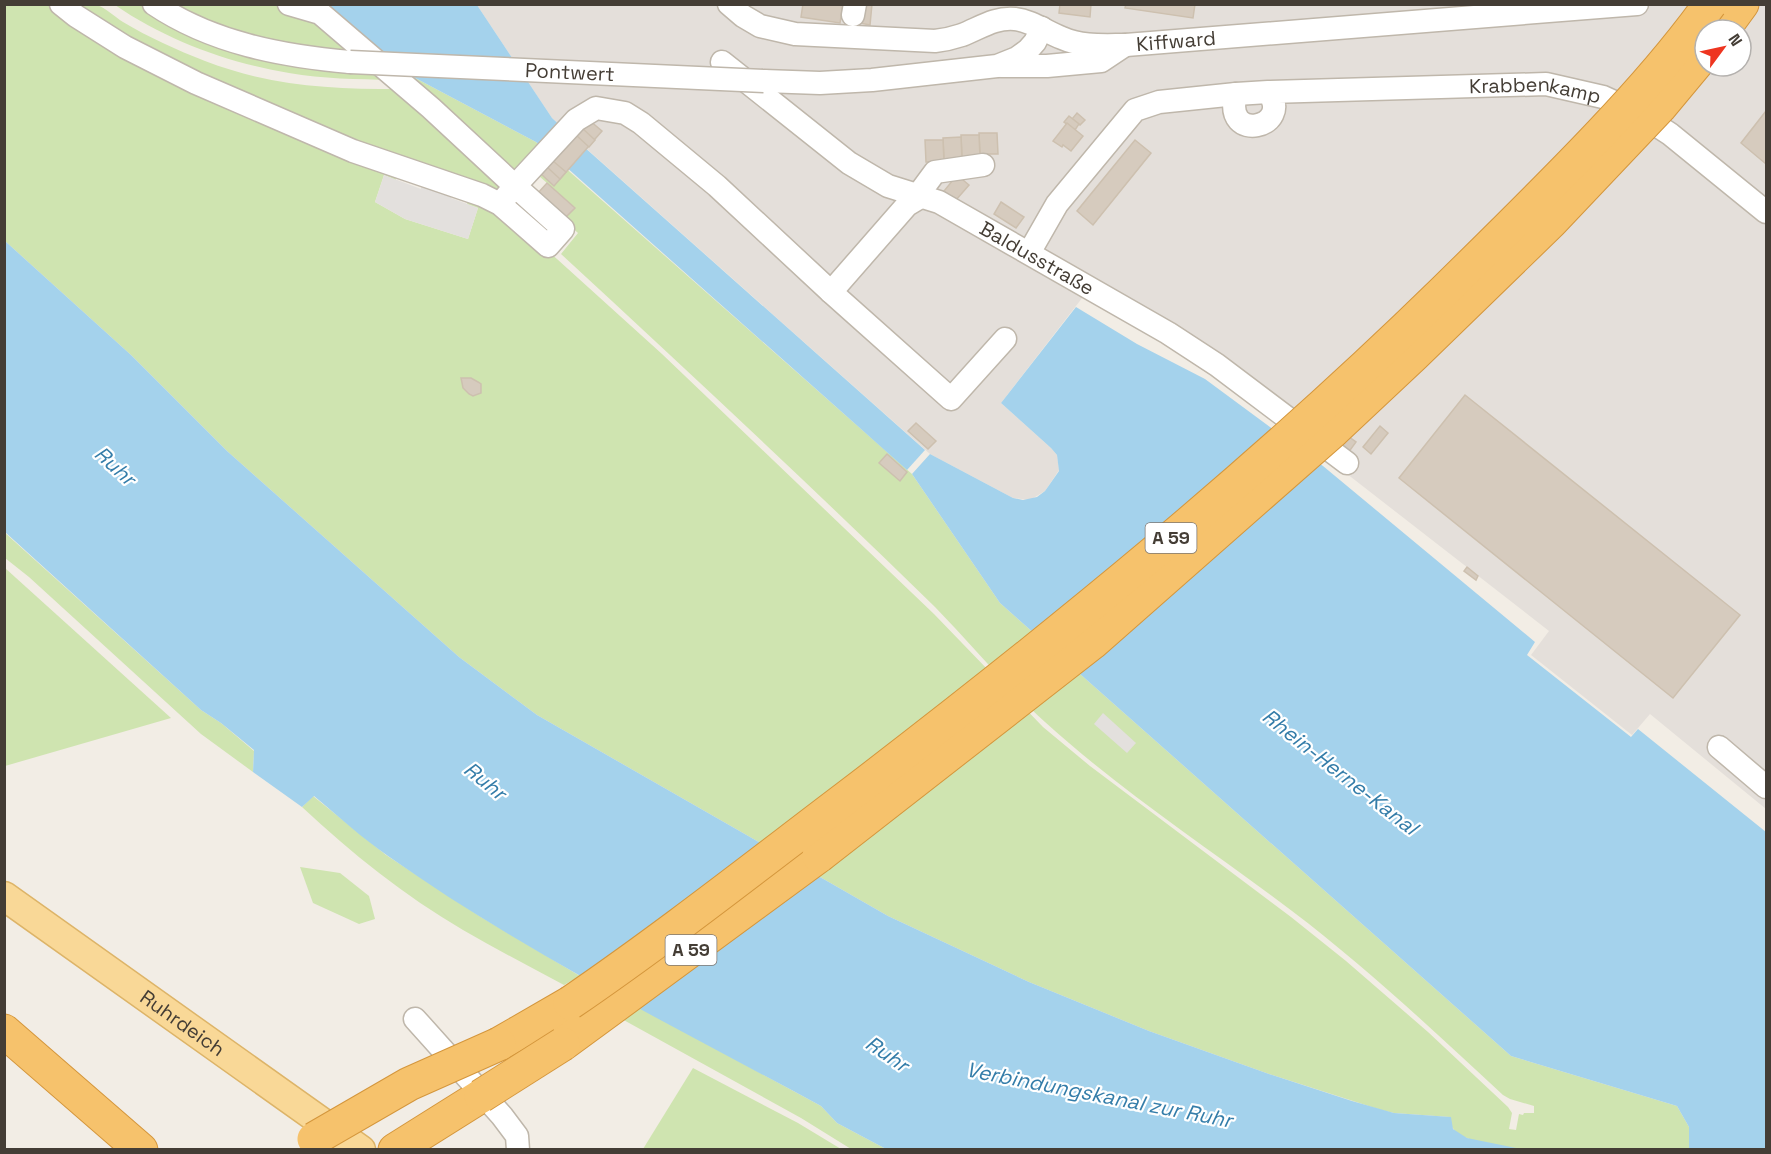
<svg xmlns="http://www.w3.org/2000/svg" width="1771" height="1154" font-family="'Space Grotesk',sans-serif">
<rect width="100%" height="100%" fill="#f2ede5"/>
<path fill="#e4dfda" fill-rule="evenodd" d="M477,5h1289v804l-116,-95 -18,21 -101,-80 18,-24 -279,-217 -54,-45 -130,-76 -85,110 50,45 6,7 2,15 -14,21 -15,9 -17,-2 -83,-44 -378,-336zM1705,30h36v36h-36z"/>
<g fill="#cfe4b0">
<path d="M5,5h50l19,15 50,31 71,36 155,67 41,15 4,4 1,7 -12,-5 -9,27 30,17 63,20 10,-31 -11,-4 3,-7 4,-1 19,9 21,17 43,37 105,95 272,260 109,113 47,39 201,151 55,44 82,71 80,75 4,6 -3,16 7,1 3,-16 4,1 1,-2h10v-7l-24,-7 -7,-4c-68,-63 -137,-128 -211,-184 -82,-62 -170,-119 -247,-189 -39,-35 -73,-77 -110,-115 -123,-120 -248,-237 -374,-353l17,-21 -9,-8 2,-3 -33,-29 9,-10 -23,-20 -10,8 -6,-3 -7,8 2,4 -1,8 -6,4h-5l-137,-45 -156,-68 -70,-35 -49,-30 -10,-9c8,0 19,-2 27,0 9,2 19,12 27,17 25,15 54,28 82,39 65,25 124,28 193,28l-7,-9c-34,-1 -68,-1 -102,-7 -61,-10 -123,-33 -174,-68h27l53,30 39,14 35,10 43,7 65,6c-6,-6 -17,-19 -25,-21 -13,-2 -28,-1 -42,-3 -48,-6 -93,-22 -136,-43h147l66,58 149,79 376,332 88,129 511,453 166,50 12,21v22l-168,1c-16,-3 -60,-7 -69,-23 -1,-2 -1,-8 -2,-10l-56,-4 -13,-3 -112,-36 -120,-43 -120,-49 -141,-66 -351,-201 -78,-58 -232,-206 -96,-96 -126,-114z"/>
<path d="M4,532l197,178 20,13 33,28 -1,21 -52,-38 -172,-157 -24,-19z"/>
<path d="M5,568l166,150 -166,48z"/>
<path d="M313,796l73,59 95,62 99,59 -16,9c-34,-18 -68,-36 -101,-55 -58,-34 -112,-77 -161,-123z"/>
<path d="M300,867l40,6 29,23 6,23 -16,5 -46,-21z"/>
<path d="M637,1006l184,100 16,17 49,26h-35l-50,-31 -181,-100z"/>
<path d="M693,1068l105,55 43,26h-198z"/>
</g>
<g fill="#e3e0dd">
<path d="M384,175l37,14v-10l30,10v9l27,10 -10,31 -63,-20 -30,-17z"/>
<path d="M1103,713l33,30 -9,10 -33,-29z"/>
</g>
<g fill="#a4d2ec">
<path d="M322,5h155l75,113 25,23 -19,20 -22,-19 -149,-79z"/>
<path d="M583,146l342,304 -18,20 -342,-304z"/>
<path d="M5,241l126,114 96,96 232,206 78,58 351,201 141,66 120,49 120,43 83,27 42,12 57,4 2,12 14,9 54,11h-635l-49,-26 -16,-17c-146,-79 -297,-154 -433,-250 -26,-18 -50,-40 -74,-60l-12,11 -49,-35 1,-22 -33,-27 -20,-13 -196,-178z"/>
<path d="M1076,307l61,37 68,35 118,87 212,176 -8,13 104,82 7,-8 128,103v317h-77v-22l-12,-21 -166,-50 -511,-453 -88,-129 18,-20 83,44 10,2 14,-3 8,-6 14,-20 -2,-16 -6,-7 -50,-45z"/>
</g>
<g fill="#d6cbbe" stroke="#cdc0af" stroke-width="1.5">
<path d="M803,4h40l-3,19 -39,-6z"/>
<path d="M862,4h10l-2,21 -10,-2z"/>
<path d="M1060,4h31l-1,13 -31,-4z"/>
<path d="M1126,4h69l-2,14 -68,-10z"/>
<path d="M1766,111v53l-25,-21z"/>
<path d="M1077,113l8,7 -5,5 -8,-6z"/>
<path d="M1069,116l10,8 -4,6 -11,-8z"/>
<path d="M589,120l13,11 -48,55 -13,-12z"/>
<path d="M1067,123l16,13 -12,15 -8,-6 -1,2 -9,-6z"/>
<path d="M582,128l13,12 -6,7 -13,-12z"/>
<path d="M979,133h18l1,21h-18z"/>
<path d="M961,135h18l1,22h-18z"/>
<path d="M961,137l1,22h-18l-1,-21z"/>
<path d="M925,140h18l1,22h-18z"/>
<path d="M1135,140l16,13 -58,72 -16,-14z"/>
<path d="M553,161l13,11 -6,7 -13,-12z"/>
<path d="M957,175l12,10 -13,15 -12,-9z"/>
<path d="M547,183l28,25 -9,9 -28,-24z"/>
<path d="M1001,202l23,15 -8,11 -22,-14z"/>
<path d="M461,378h10l7,4 3,2v9l-8,3 -4,-2 -6,-6z"/>
<path d="M1465,395l275,220 -67,83 -274,-220z"/>
<path d="M916,423l20,18 -8,8 -20,-18z"/>
<path d="M1380,426l8,7 -17,21 -8,-7z"/>
<path d="M1338,429l18,13 -8,11 -18,-13z"/>
<path d="M887,454l20,18 -7,9 -21,-18z"/>
<path d="M1467,567l11,9 -2,4 -12,-9z"/>
</g>
<g fill="none" stroke-linecap="round" stroke-linejoin="round">
<g stroke="#bfb7ab" stroke-width="25">
<g id="minor">
<path d="M61,4l15,12 49,31 71,36 157,68 129,44 18,9 48,42 15,-17 -48,-43 -15,18"/>
<path d="M154,4c58,39 128,52 196,58"/>
<path d="M289,4l31,9 111,95 84,78 61,-66 20,-12 29,5 16,10 76,63 114,106 120,107 54,-60"/>
<path id="s1" d="M729,4l14,12 17,10 35,8 140,7c9,-1 18,-3 27,-6 18,-7 33,-18 53,-16 17,2 31,13 47,19 20,9 42,7 64,7l511,-41"/>
<path d="M853,15l2,-11"/>
<path id="s2" d="M722,62l127,101 39,23 51,16 229,131 49,32 130,98"/>
<path d="M1001,66h46l54,-5 24,-16"/>
<path d="M764,81l56,2 52,-3 125,-14 20,-8 11,-8 7,-8 7,-14"/>
<path id="s3" d="M1268,92c27,35 -46,53 -32,2l32,-2 278,-8 57,13 33,15 34,22 96,78"/>
<path d="M918,195l17,-23 48,-7"/>
<path d="M1029,253l28,-49 78,-94 24,-8 77,-8"/>
<path d="M831,292l76,-87 15,-9"/>
<path d="M1719,747l47,40"/>
<path d="M415,1019l87,97 15,20 1,14"/>
</g>
</g>
<g stroke="#ddb468" stroke-width="31">
<g id="major">
<path id="s4" d="M4,896l357,254"/>
</g>
</g>
<g stroke="#d4963c" stroke-width="35">
<g id="highway">
<path d="M1723,30l19,-26"/>
<path d="M4,1031l137,119"/>
<path d="M499,1044l71,-41"/>
<path d="M563,1044l256,-188"/>
<path d="M395,1150l86,-54"/>
</g>
</g>
<use href="#minor" stroke="#fff" stroke-width="22"/>
<use href="#major" stroke="#f9d897" stroke-width="28"/>
<use href="#highway" stroke="#f6c26c" stroke-width="33"/>
<g stroke="#bfb7ab" stroke-width="25" stroke-linecap="butt">
<g id="minor-bridge">
<path id="s5" d="M350,62l414,19"/>
</g>
</g>
<g stroke="#d4963c" stroke-width="35" stroke-linecap="butt">
<g id="highway-bridge">
<path d="M819,856l273,-213 242,-213 80,-75 137,-133 109,-115 45,-54"/>
<path d="M570,1003c95,-65 185,-136 276,-205 208,-159 412,-325 599,-508 53,-52 106,-104 156,-157 39,-41 76,-83 109,-129"/>
<path d="M481,1096l82,-52"/>
<path d="M314,1139l95,-55 90,-40"/>
</g>
</g>
<use href="#minor-bridge" stroke="#fff" stroke-width="22"/>
<use href="#highway-bridge" stroke="#f6c26c" stroke-width="33"/>
</g>
<g text-anchor="middle" stroke-width="4.5" stroke-linejoin="round" paint-order="stroke">
<g fill="#fff" stroke="#7c7772" stroke-width="1.5">
<rect x="1145.5" y="523" width="51" height="30" rx="4.5"/>
<rect x="665.5" y="935" width="51" height="30" rx="4.5"/>
</g>
<g font-size="18" font-weight="bold" fill="#443d35">
<text x="1171" y="544">A 59</text>
<text x="691" y="956">A 59</text>
</g>
<g font-size="20" fill="#443d35" stroke="#fff">
<text dy="7" stroke="none"><textPath href="#s1" startOffset="464">Kiffward</textPath></text>
<text dy="7" stroke="none"><textPath href="#s5" startOffset="220">Pontwert</textPath></text>
<text dy="7" stroke="none"><textPath href="#s3" startOffset="390">Krabbenkamp</textPath></text>
<text dy="7" stroke="none"><textPath href="#s2" startOffset="374">Baldusstraße</textPath></text>
<text dy="7" stroke="none"><textPath href="#s4" startOffset="219">Ruhrdeich</textPath></text>
</g>
<g font-size="21" font-style="italic" fill="#347da9" stroke="#fff">
<text transform="translate(115 466) rotate(42)" y="7">Ruhr</text>
<text transform="translate(1340 772) rotate(38)" y="7">Rhein-Herne-Kanal</text>
<text transform="translate(485 781) rotate(39)" y="7">Ruhr</text>
<text transform="translate(887 1054) rotate(34)" y="7">Ruhr</text>
<text transform="translate(1099 1095) rotate(11)" y="7">Verbindungskanal zur Ruhr</text>
</g>
</g>
<rect width="1771" height="1154" fill="none" stroke="#443d35" stroke-width="12"/>
<g transform="translate(1723 48) rotate(57)"><circle r="28" fill="#ffffff" stroke="#b4b1ae" stroke-width="1.5"/>
<path d="M0-4.5L10 22L0 15L-10 22Z" fill="#ee3520"/>
<text y="-9" font-size="16" font-weight="bold" text-anchor="middle" fill="#443d35">N</text>
</g>
</svg>
